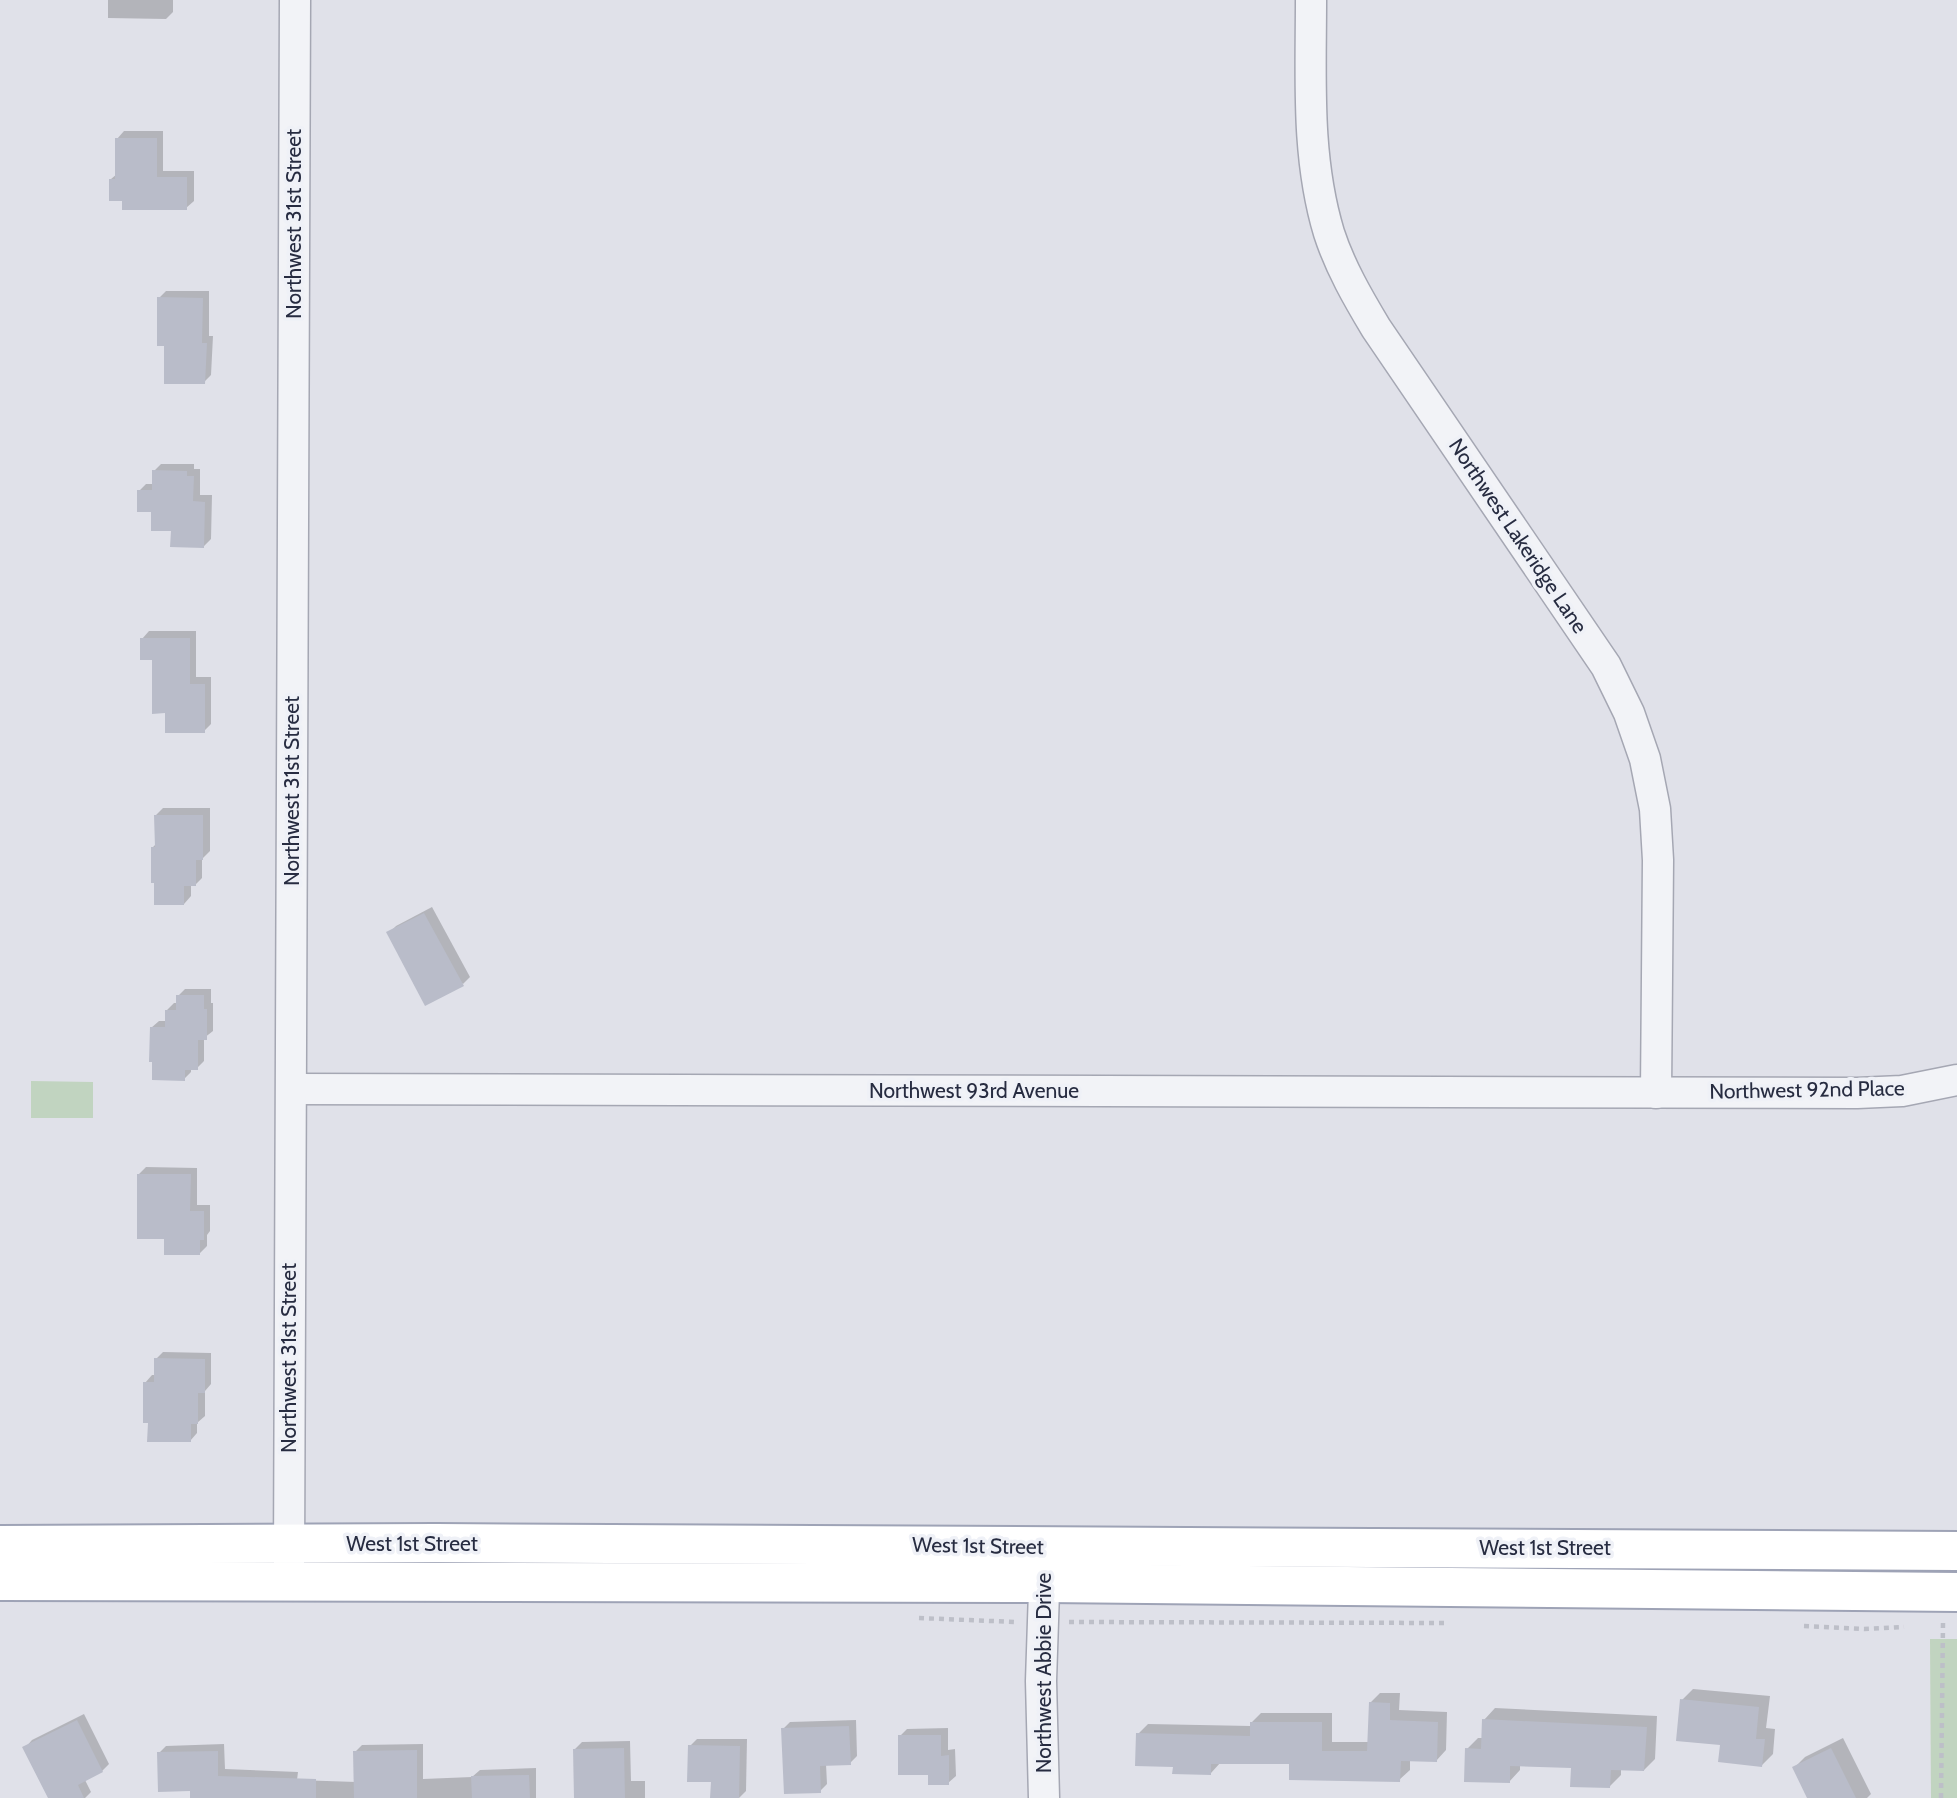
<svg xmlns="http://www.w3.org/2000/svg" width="1957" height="1798" font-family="Cabin,sans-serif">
<rect width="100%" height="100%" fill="#e0e1e9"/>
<g fill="#c1d4c0">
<path d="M31,1081l62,1v36h-62z"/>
<path d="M1930,1639h27v159h-26z"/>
</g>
<g fill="#0003">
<path d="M108,0h65v12l-7,7 -58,-1z"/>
<path d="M124,131h39v40h31v30l-8,7 -63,-9 -12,-20 6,-5v-35z"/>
<path d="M166,291h43v45h4l-2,39 -7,7 -38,-38 -7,-46z"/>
<path d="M161,464h33v5h6v26h12l-1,44 -7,7 -32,-17 -19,-18 -14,-20 7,-7h8v-13z"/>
<path d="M149,631h47v46h15v47l-7,7 -37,-19 -13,-54 -12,-19z"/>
<path d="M163,808h47v43l-8,8v19l-7,7h-4v11l-7,8 -31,-57 3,-3v-29z"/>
<path d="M432,907l38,70 -7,7 -74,-51 7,-7z"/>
<path d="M185,989h26v14h2v28l-9,7v23l-7,7h-6v4l-7,7 -33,-51 8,-7h8v-11l7,-7h4v-7z"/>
<path d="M146,1167l51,1v37h13v26l-3,4v11l-7,7 -34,-16 -27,-63z"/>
<path d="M163,1352l48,1v31l-6,7v25l-8,7v10l-7,8 -41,-20 -4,-38 7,-8h4v-16z"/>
<path d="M1693,1689l77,7 -4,32 9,1 -2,25 -11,11 -80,-65z"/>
<path d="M1380,1693h20l-1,17 48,2 -1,38 -10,11 -26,-1v10l-11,10 -108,-18h-70l-10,11 -36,-8 -37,-31 10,-10 103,2v-3l10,-10h71v29h37l1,-39z"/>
<path d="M1495,1708l162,8 -2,43 -11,11 -23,-1v6l-12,12 -36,-21 -53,-1v5l-11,12 -42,-33 11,-11h5l1,-18z"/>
<path d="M84,1714l25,50 -7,7 -17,9 6,12 -6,6h-35l-25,-50 7,-8z"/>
<path d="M856,1720l1,36 -7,7 -24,1 1,20 -7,7 -37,-62 7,-7z"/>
<path d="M948,1728v22l7,-1 1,27 -8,7 -18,-10 -30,-37 7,-7z"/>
<path d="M1843,1738l28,56 -4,4h-58l-15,-30 11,-11z"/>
<path d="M697,1739h50l-1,52 -7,7 -49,-52z"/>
<path d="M630,1741l1,40h14v17h-69l-1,-49 7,-7z"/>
<path d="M224,1744l1,25 73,3 -1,8 59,2 -1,-30 7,-7 61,-1v35l49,-2 8,-7 56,-2v30h-345v-9l-32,-36 7,-7z"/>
</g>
<g fill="#b9bcc9">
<path d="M115,138h42v39h30v33h-65v-9h-13v-22h6z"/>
<path d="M157,297l46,1 -1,45h5l-2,41h-41v-38h-7z"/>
<path d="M152,470l35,1v5h7l-1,25 12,1 -1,46 -34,-1 1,-16h-20v-19h-14v-22h15z"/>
<path d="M140,638h50v46h15v49h-40v-20l-13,1v-54h-12z"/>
<path d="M154,815h49v45h-7v26h-12v19h-30v-22h-3v-36h4z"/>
<path d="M424,913l40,73 -39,20 -39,-74z"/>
<path d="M176,995h28v14h3v31h-9v30h-13v11l-33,-1v-18h-3l1,-35h15v-17h11z"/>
<path d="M137,1174h54l-1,37h14v29h-4v15h-36v-16h-27z"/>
<path d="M154,1358l51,1v34h-7v31h-7v18h-44l1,-19h-5v-41h11z"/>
<path d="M1680,1699l79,8 -3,32h9l-3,28 -44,-5 2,-17 -44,-4z"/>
<path d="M1369,1702l21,1v17l48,2 -1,40 -36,-1 -1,21 -111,-2v-16h-78v11l-39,-1 1,-7 -38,-1 1,-33 114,3v-14h72v29h45z"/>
<path d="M1482,1719l165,8 -3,44 -33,-1 -1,18 -40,-1 1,-19 -61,-2v17l-46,-1 1,-34 16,1z"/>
<path d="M77,1720l26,52 -25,13 6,13h-36l-26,-51z"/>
<path d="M849,1726l2,39 -31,1 1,27 -37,1 -3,-66z"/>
<path d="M898,1735h43v21l8,-1v30h-21v-10h-30z"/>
<path d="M688,1745l52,1 -1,52h-29l1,-16h-24z"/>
<path d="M624,1748l1,50h-51l-1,-49z"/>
<path d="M1831,1748l25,50h-49l-15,-31z"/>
<path d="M417,1750v48h-63l-1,-47z"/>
<path d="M218,1751v25l98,3v19h-126v-7l-32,1 -1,-40z"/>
<path d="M529,1775l1,23h-58l-1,-22z"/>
</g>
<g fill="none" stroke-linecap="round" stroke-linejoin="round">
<g stroke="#a5a7b3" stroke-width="33">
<g id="minor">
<path d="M1311,0c0,78 -5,157 18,233 11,34 29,65 47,95l230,338 23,47 16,46 10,50 3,51 -2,233"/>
<path d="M292,1089l1565,4 45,-2 55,-11"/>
<path d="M289,1564l6,-1564"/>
<path d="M1044,1798l-3,-117 4,-120"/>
</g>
</g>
<g stroke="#9ea3b6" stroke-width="42">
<g id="major">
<path d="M0,1545l436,-2 1521,8"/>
<path d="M0,1581l1046,2 911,9"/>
</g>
</g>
<g stroke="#bdbfc8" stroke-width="4.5" stroke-dasharray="5 5" stroke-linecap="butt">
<path d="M919,1618l96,4"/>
<path d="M1069,1622l380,1"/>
<path d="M1804,1626l60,3 40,-2"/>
<path d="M1941,1798l2,-175"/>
</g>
<use href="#minor" stroke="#f2f3f7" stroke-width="30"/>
<use href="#major" stroke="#fff" stroke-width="38"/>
</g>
<g text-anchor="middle" stroke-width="7" stroke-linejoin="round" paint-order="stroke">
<g font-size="21" fill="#272c41" stroke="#eff1f7">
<text transform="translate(294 224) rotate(-90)" y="7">Northwest 31st Street</text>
<text transform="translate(1518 536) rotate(56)" y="7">Northwest Lakeridge Lane</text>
<text transform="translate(292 791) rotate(-90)" y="7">Northwest 31st Street</text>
<text transform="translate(1807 1090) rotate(-1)" y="7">Northwest 92nd Place</text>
<text x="974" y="1098">Northwest 93rd Avenue</text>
<text transform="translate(289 1358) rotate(-90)" y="7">Northwest 31st Street</text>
<text x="412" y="1551">West 1st Street</text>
<text transform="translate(978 1546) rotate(1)" y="7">West 1st Street</text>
<text x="1545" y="1555">West 1st Street</text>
<text transform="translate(1044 1673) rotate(-90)" y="7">Northwest Abbie Drive</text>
</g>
</g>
</svg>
